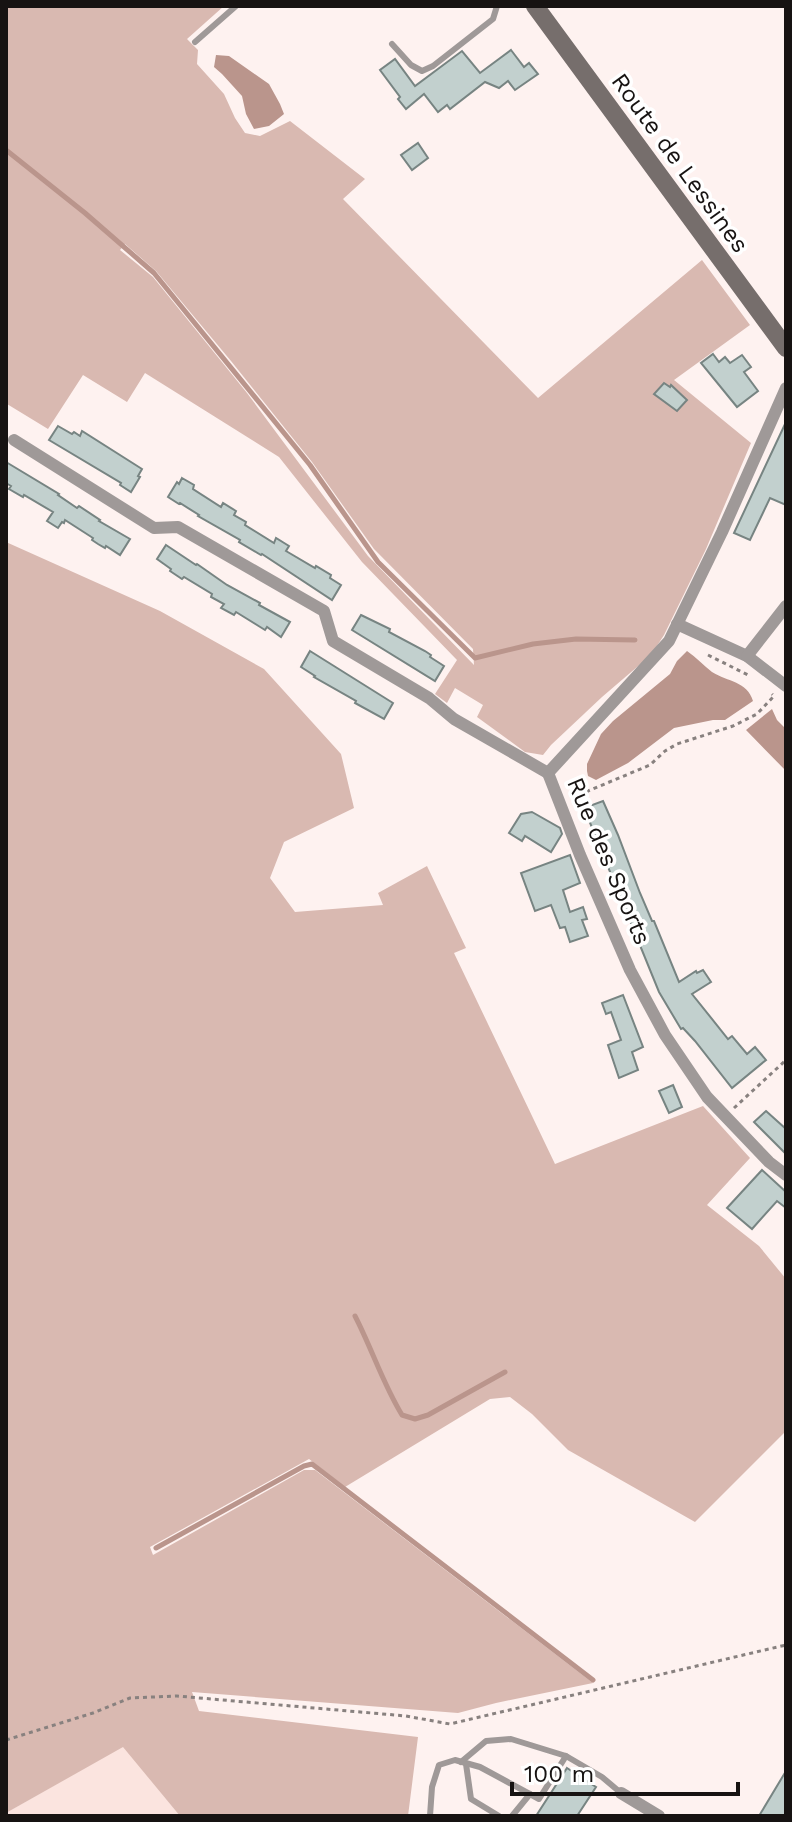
<svg xmlns="http://www.w3.org/2000/svg" width="792" height="1822" font-family="'Work Sans',sans-serif">
<rect width="100%" height="100%" fill="#fef2f0"/>
<path fill="#fbe4df" d="M123,1746l57,70h-174v-3z"/>
<g fill="#d9b9b1" fill-rule="evenodd">
<path d="M6,6h218l-37,33 11,11 -1,14 27,30 11,24 10,15 15,3 30,-15 75,58 -22,20 195,199 164,-138 48,65 -76,55 77,63 -45,106 -42,86 -13,20 -49,42 -51,48 -8,10 -18,-3 -48,-35 6,-12 -28,-17 -8,15 -12,-9 22,-34 -95,-98 -83,-105 -134,-84 -18,29 -44,-27 -35,54 -41,-25 -1,2zM125,244l31,27 75,90 81,101 62,87 99,100 1,16 -106,-109 -121,-163 -94,-116 -33,-27z"/>
<path d="M6,542l154,69 104,58 77,85 13,54 -70,34 -14,36 25,34 88,-7 -5,-12 49,-27 39,82 -12,5 101,211 148,-58 47,52 -43,47 52,41 27,33v152l-91,91 -127,-72 -36,-36 -22,-17 -20,2 -145,88 -36,-28 -159,88 3,8 151,-85h11l278,213 -97,20 -38,10 -266,-21 7,19 219,26 -10,79h-228l-57,-69 -117,66z"/>
</g>
<g fill="#ba958c">
<path d="M216,55l13,1 40,28 11,20 4,10 -15,12 -15,3 -8,-15 -4,-18 -20,-22 -8,-7z"/>
<path d="M687,651c9,6 17,15 25,21 16,10 35,9 41,29l-28,19h-12l-39,8 -46,35 -32,17 -8,-4 -1,-5v-7l14,-30 12,-13 57,-47 7,-13z"/>
<path d="M772,709l5,11 9,9v42l-40,-41z"/>
</g>
<g fill="none" stroke-linecap="round" stroke-linejoin="round">
<g stroke="#ba958c" stroke-width="5">
<path d="M6,150l79,63 69,60 156,192 68,97 97,96 58,-14 43,-5 59,1"/>
<path d="M355,1316c17,33 28,68 47,99l13,4 13,-4 77,-43"/>
<path d="M156,1548l148,-82 8,-2 281,216"/>
</g>
</g>
<g fill="#c2d0ce" stroke="#778482" stroke-width="2">
<path d="M511,50l13,17 5,-4 9,11 -23,16 -7,-9 -9,7 -14,-6 -35,27 -3,-4 -9,7 -14,-18 -18,15 -8,-10 2,-2 -20,-27 15,-11 20,27 47,-35 18,22z"/>
<path d="M418,143l10,15 -16,12 -11,-15z"/>
<path d="M713,354l6,8 6,-5 5,6 12,-8 9,12 -7,5 14,19 -21,16 -36,-44z"/>
<path d="M664,383l6,4 1,-2 16,15 -10,11 -23,-17z"/>
<path d="M786,422v83l-16,-7 -20,42 -16,-7z"/>
<path d="M58,426l14,8 2,-2 6,4 2,-5 60,38 -4,7 2,1 -9,15 -11,-7 1,-2 -72,-43z"/>
<path d="M6,462l53,32 -1,1 19,13 2,-2 21,14 -1,1 31,18 -10,16 -14,-9 -1,2 -7,-4 -6,-4 1,-2 -28,-18 -1,3 -2,-1 -4,6 -11,-7 6,-9 -29,-17 -1,2 -14,-8 2,-3 -5,-3z"/>
<path d="M182,478l12,7 -1,4 28,18 2,-4 13,8 -2,4 12,7 -1,3 29,18 2,-5 13,8 -3,5 29,17 1,-2 15,9 -1,3 11,7 -9,15 -70,-46 -1,1 -22,-13 1,-2 -42,-24 1,-1 -19,-12 -1,1 -11,-7 9,-15 2,2z"/>
<path d="M166,545l30,20 1,-1 30,21 33,18 -1,2 31,17 -9,15 -14,-10 -2,3 -29,-18 -2,3 -13,-7 3,-4 -13,-7 1,-3 -28,-17 -2,2 -12,-8 1,-2 -14,-10z"/>
<path d="M361,615l29,14 -1,3 36,19 6,4 -1,2 14,9 -9,15 -83,-51z"/>
<path d="M310,651l83,52 -9,16 -29,-16 1,-2 -42,-24 1,-1 -14,-9z"/>
<path d="M603,801l15,34 22,58 12,28h2l25,61 17,-11 1,2 6,-3 8,12 -19,12 36,45 4,-3 15,18 8,-7 11,13 -34,28 -37,-47 -12,-13 -2,1 -22,-37 -75,-184z"/>
<path d="M532,812l28,16 2,6 -11,18 -26,-16 -3,5 -13,-8 12,-19z"/>
<path d="M570,855l10,28 -17,7 7,22 13,-5 4,12 -5,1 6,16 -18,6 -5,-15 -5,1 -9,-23 -16,6 -14,-38z"/>
<path d="M623,995l20,52 -11,5 6,18 -19,8 -11,-33 13,-5 -10,-28 -5,2 -4,-11z"/>
<path d="M673,1085l9,22 -13,6 -10,-22z"/>
<path d="M766,1111l20,18v25l-32,-32z"/>
<path d="M762,1170l24,22v16l-9,-7 -25,28 -25,-21z"/>
<path d="M567,1768l29,19 -19,29h-41z"/>
<path d="M786,1771v45h-27z"/>
</g>
<g fill="none" stroke-linecap="round" stroke-linejoin="round">
<g stroke="#88817f" stroke-width="3" stroke-dasharray="4 4" stroke-linecap="butt">
<path d="M708,655l40,20"/>
<path d="M571,797l17,-6 62,-26 15,-14 12,-7 56,-18 24,-12 17,-18 -2,-2"/>
<path d="M734,1108l52,-48"/>
<path d="M6,1740l87,-27 37,-15 47,-2 229,20 44,8 336,-79"/>
</g>
<g stroke="#9f9998" stroke-width="6">
<path d="M195,42l41,-36"/>
<path d="M392,44l19,21 11,6 11,-5 60,-47 4,-13"/>
<path d="M461,1762l25,-21 25,-2 55,17"/>
<path d="M466,1764l5,35 28,17"/>
<path d="M430,1816l2,-29 7,-22 16,-5 25,7 59,32 27,-43 36,21 19,16"/>
<path d="M512,1816l18,-22"/>
</g>
<g stroke="#9f9998" stroke-width="12">
<path d="M786,388l-64,144 -53,109 -121,132 32,82 50,115 35,65 42,62 62,65 17,13"/>
<path d="M14,440l140,88 24,-1 146,84 9,30 96,57 25,21 94,54"/>
<path d="M677,624l70,32 39,30"/>
<path d="M747,656l39,-50"/>
<path d="M621,1793l38,23"/>
</g>
<path stroke="#766e6c" stroke-width="18" d="M535,6l251,342"/>
</g>
<g text-anchor="middle" stroke-width="7" stroke-linejoin="round" paint-order="stroke">
<g font-size="24" fill="#171312" stroke="#fff">
<text transform="translate(680 163) rotate(54)" y="8">Route de Lessines</text>
<text transform="translate(609 861) rotate(67)" y="8">Rue des Sports</text>
</g>
</g>
<rect width="792" height="1822" fill="none" stroke="#171312" stroke-width="16"/>
<path d="M512 1782v12h226v-12" fill="none" stroke="#171312" stroke-width="4"/>
<text x="524" y="1782" font-size="24" fill="#171312" stroke="#ffffff" stroke-width="6" paint-order="stroke">100 m</text>
</svg>
